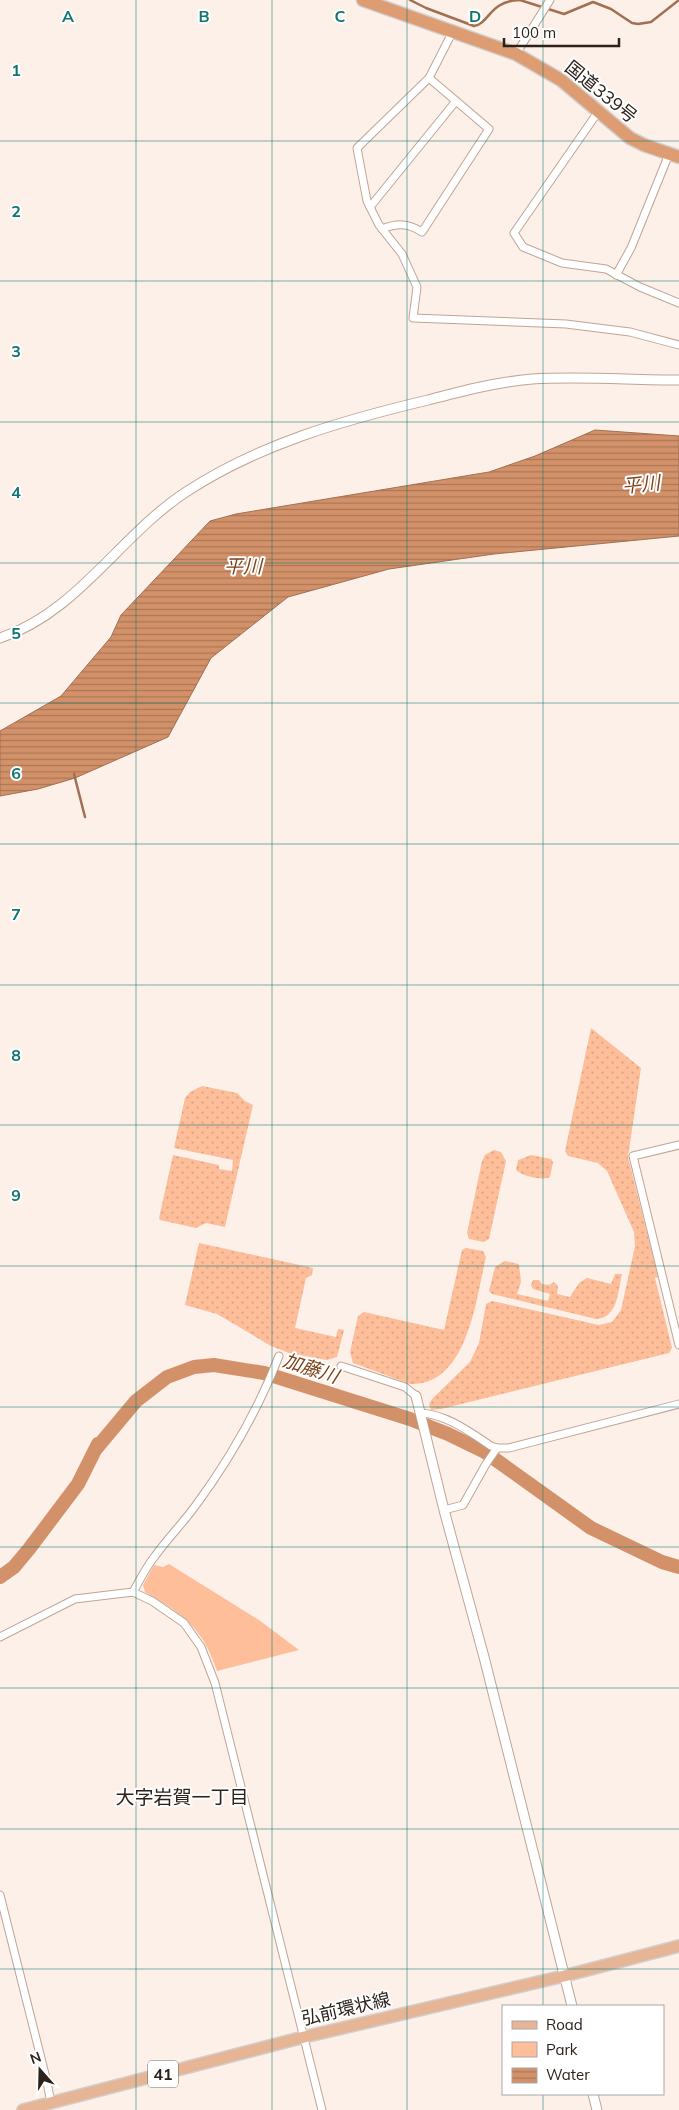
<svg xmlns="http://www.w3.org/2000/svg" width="679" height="2110" font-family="Mulish,'Noto Sans JP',sans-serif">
<defs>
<pattern id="grass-dots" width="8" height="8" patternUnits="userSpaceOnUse" patternTransform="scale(1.25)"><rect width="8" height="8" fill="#fdbe99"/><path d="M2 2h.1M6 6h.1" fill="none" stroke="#d9a383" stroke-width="1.8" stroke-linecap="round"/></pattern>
<pattern id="water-rules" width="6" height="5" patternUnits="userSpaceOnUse" patternTransform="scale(1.25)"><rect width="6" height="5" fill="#d3916a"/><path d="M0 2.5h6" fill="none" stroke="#ab7656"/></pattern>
</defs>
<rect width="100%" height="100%" fill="#fdf0e9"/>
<g fill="url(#grass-dots)">
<path d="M591,1028l50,40 -13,89 30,120 -3,1 17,70 -3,5 -228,56 -10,1 -2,-6 4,-6 37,-36 9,-19 7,-39 6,-3 107,24 13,-3 9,-12 14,-64 -1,-14 -27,-61 -9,-8 -30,-7 -3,-5z"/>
<path d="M202,1086l35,7 8,8 8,4 -28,122 -19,-4 -10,5 -36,-8 -1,-2 14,-63 46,10v4l13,2 1,-11 -59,-12 11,-50 5,-6z"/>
<path d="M494,1150l7,2 5,9 -17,78 -5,3 -15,-3 -2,-6 15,-72 3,-6z"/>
<path d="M531,1155l20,4 2,3 -3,15c-8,4 -28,-1 -34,-7l2,-10z"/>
<path d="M199,1243l114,25 -1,7 -6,3 -11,50 41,9 2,-8 6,1 -7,27 -10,3 -38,-7 -18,-7 -54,-32 -32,-9z"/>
<path d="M466,1248l17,3 3,6c-10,41 -18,129 -76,127l-57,-21 -3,-11 8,-36 6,-4 80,18 18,-80z"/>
<path d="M505,1261l14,3 2,18 -4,12 31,7 2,-7 -17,-5 -2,-4 2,-5h6l3,4 7,1 5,-3 4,4 -1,8 13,3 9,-14 8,-5 24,6 4,-10h7c-4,17 -4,44 -26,45l-104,-25 -3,-3 6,-24z"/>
</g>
<path fill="#fdbe99" d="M169,1564l90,56 40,30 -82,21c-15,-44 -33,-56 -72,-79l-2,-7 11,-20 9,2z"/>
<path fill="url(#water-rules)" stroke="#a16f52" d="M595,430l84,6v100l-185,18 -105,15 -101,28 -77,61 -43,79 -93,41 -37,11 -38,7v-65l61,-35 50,-59 10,-22 89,-94 26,-7 253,-42 46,-16z"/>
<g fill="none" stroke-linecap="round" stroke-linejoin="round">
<g stroke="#a16f52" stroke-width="2.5">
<path d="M410,0l16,8 48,18c16,-3 15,-25 46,-26"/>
<path d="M520,0l44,14 29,-12 18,7 21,14 6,1 13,-2 28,-22"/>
<path d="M74,774l11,43"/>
</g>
<path stroke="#d3916a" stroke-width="14" d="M0,1577l14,-10 15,-18 49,-65 20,-40 -3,6 41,-49 31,-24 27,-10 20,-2 50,8 146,46 38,15 37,18 106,76 71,34 17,5"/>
<g stroke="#c0a494" stroke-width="9">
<g id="minor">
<path d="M453,31l-24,47 -72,70 10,53 12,24 23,29 15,33 -4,31 153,6 64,8 49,13"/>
<path d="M516,54l34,-54"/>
<path d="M598,112l-84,121 9,14 39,16 44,6 34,18 39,16"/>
<path d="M370,207l86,-106"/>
<path d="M382,229c15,-6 26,-6 40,3l67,-103 -60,-51"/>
<path d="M616,275l15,-27 38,-94"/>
<path d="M679,1145l-46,11 46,189"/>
<path d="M341,1366l64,21 11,9"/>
<path d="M420,1413c26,1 50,19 71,33l6,2h12l170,-44"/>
<path d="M444,1510l19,-5 23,-41 11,-16"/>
<path d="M133,1592c7,-12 13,-25 22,-36 13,-18 28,-33 41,-51 34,-46 62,-95 83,-149"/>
<path d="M0,1637l75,-38 58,-7 19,9 32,22 17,24 14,36 107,427"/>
<path d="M0,1895l47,187 4,21"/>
</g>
</g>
<g stroke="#c0a494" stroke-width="11">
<g id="tertiary">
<path d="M0,638c77,-25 120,-103 186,-146 73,-48 158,-72 242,-92 34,-9 69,-18 104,-21 49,-3 98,1 147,1"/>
<path d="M416,1396l28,114 40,147 88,349"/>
<path d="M593,2094l4,16"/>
</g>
</g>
<g stroke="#d1cecd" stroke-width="14">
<path id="primary" d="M23,2110l281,-73 260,-61 115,-30"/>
</g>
<g stroke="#d1cecd" stroke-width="15">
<path id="trunk" d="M363,0l153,54 45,26 69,58 14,7 35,12"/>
</g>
<use href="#minor" stroke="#fff" stroke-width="7"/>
<use href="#tertiary" stroke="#fff" stroke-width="9"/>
<use href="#primary" stroke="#e6b596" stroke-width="11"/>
<use href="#trunk" stroke="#de9c73" stroke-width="12"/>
</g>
<path fill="none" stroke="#0f766e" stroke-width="1" stroke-opacity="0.55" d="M136,0v2110M272,0v2110M407,0v2110M543,0v2006M0,141h679M0,281h679M0,422h679M0,563h679M0,703h679M0,844h679M0,985h679M0,1125h679M0,1266h679M0,1407h679M0,1547h679M0,1688h679M0,1829h679M0,1969h679M543,2094v16"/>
<g text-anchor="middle" stroke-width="4" stroke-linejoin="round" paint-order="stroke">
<rect fill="#fff" stroke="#6b645f" stroke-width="1" x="148" y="2060.5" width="30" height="27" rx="4"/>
<g font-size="16" font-weight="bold" fill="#2c211b">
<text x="163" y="2080">41</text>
</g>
<g font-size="18" fill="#2c211b" stroke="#fff">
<text transform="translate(601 92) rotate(39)" y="6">国道339号</text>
<text transform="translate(346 2009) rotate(-13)" y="6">弘前環状線</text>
</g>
<g font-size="19" font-style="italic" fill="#7f4117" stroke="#fff">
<text transform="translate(641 484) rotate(-6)" y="7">平川</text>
<text x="243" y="573">平川</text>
<text transform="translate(311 1368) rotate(18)" y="7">加藤川</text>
</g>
<g font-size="19" fill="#2c211b" stroke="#fff">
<text x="182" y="1804">大字岩賀一丁目</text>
</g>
</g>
<g font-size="16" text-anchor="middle" font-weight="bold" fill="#0f766e" stroke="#fff" stroke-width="4" stroke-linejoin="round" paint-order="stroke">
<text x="68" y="22">A</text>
<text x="204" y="22">B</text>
<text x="340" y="22">C</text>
<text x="475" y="22">D</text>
<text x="16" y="76">1</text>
<text x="16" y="217">2</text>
<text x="16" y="357">3</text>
<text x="16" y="498">4</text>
<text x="16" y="639">5</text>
<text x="16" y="779">6</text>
<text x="16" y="920">7</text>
<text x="16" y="1061">8</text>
<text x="16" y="1201">9</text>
</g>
<rect x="502" y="2005" width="162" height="90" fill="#ffffff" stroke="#aba6a4"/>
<rect x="512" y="2021" width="25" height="8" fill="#e6b596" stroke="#aba6a4"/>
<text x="546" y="2030" font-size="15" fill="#2c211b">Road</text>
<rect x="512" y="2042" width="25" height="15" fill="#fdbe99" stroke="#aba6a4"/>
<text x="546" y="2055" font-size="15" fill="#2c211b">Park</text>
<rect x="512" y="2068" width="25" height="15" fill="url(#water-rules)" stroke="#aba6a4"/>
<text x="546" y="2080" font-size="15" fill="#2c211b">Water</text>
<g transform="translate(40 2070) rotate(340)" stroke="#ffffff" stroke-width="4" paint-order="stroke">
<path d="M0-4L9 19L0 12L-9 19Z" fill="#2c211b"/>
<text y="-8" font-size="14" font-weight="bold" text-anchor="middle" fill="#2c211b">N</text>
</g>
<path d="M504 38v8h115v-8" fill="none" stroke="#2c211b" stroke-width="2.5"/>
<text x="512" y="38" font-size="15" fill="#2c211b" stroke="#ffffff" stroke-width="4" paint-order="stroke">100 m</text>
</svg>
